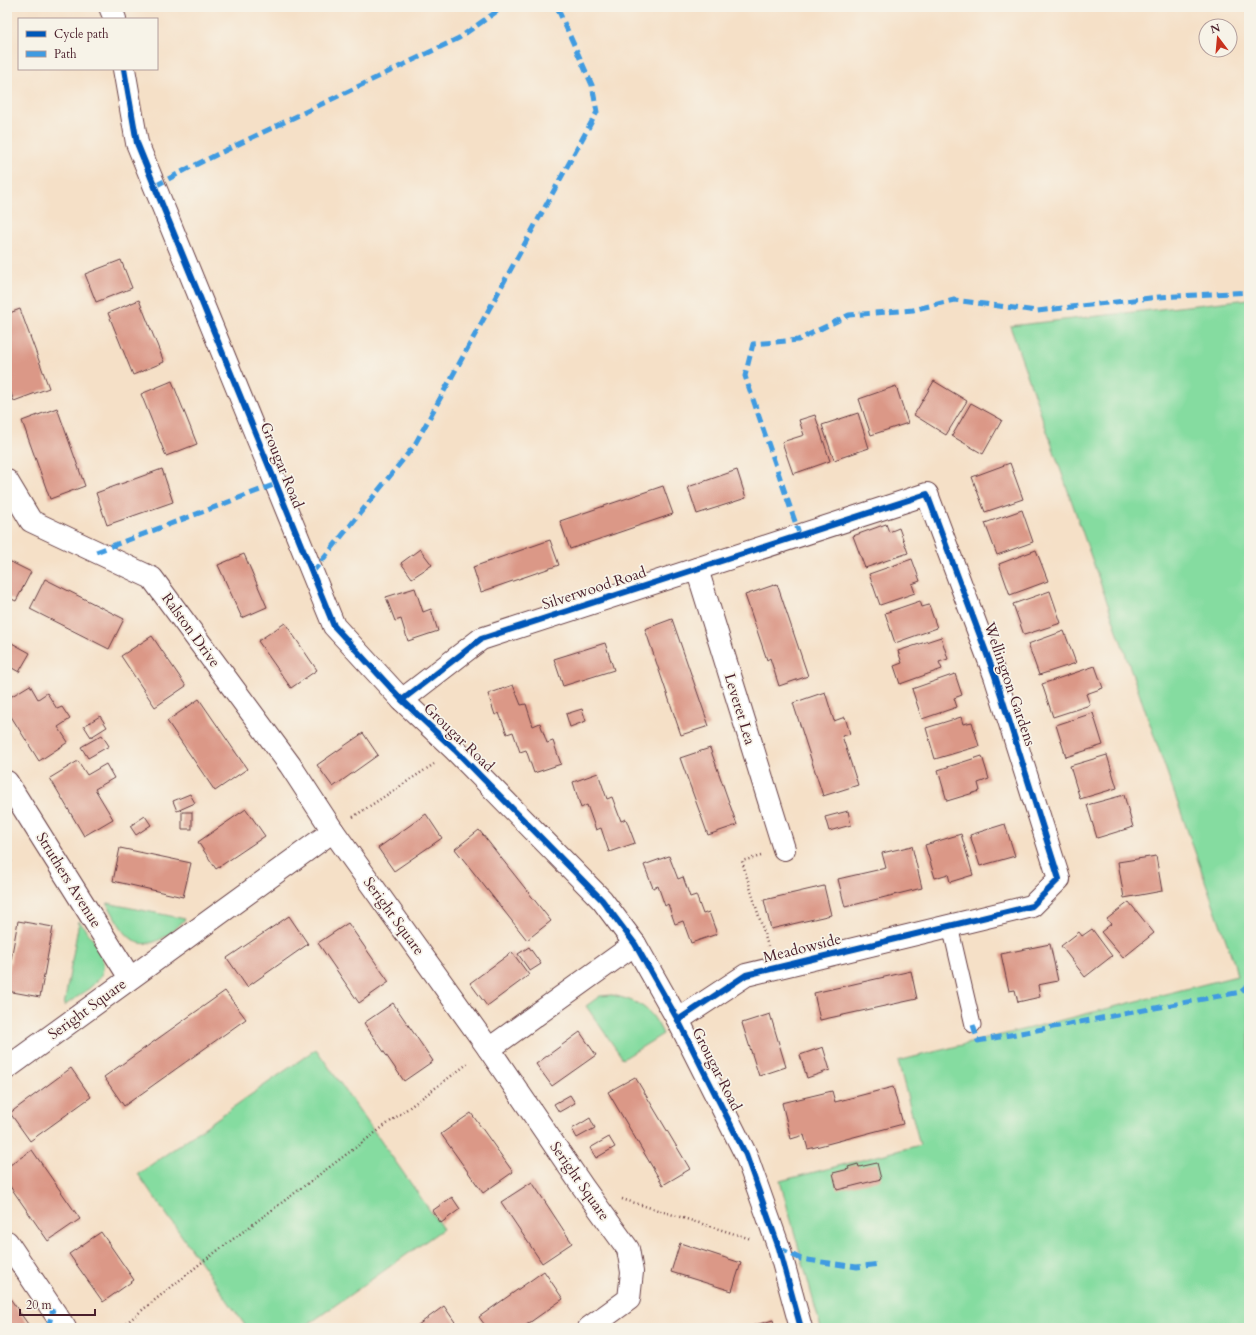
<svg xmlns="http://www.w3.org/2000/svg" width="1256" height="1335" font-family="Cardo,serif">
<rect width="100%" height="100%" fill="#f7f3e8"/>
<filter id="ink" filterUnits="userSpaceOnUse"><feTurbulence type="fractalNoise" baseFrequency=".025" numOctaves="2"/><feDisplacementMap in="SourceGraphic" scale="8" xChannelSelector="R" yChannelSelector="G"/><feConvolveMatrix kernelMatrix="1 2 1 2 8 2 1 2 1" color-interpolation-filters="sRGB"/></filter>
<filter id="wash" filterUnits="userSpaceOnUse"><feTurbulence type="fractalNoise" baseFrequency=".012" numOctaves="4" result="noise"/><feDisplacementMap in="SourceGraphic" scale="16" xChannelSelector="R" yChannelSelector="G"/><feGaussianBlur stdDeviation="0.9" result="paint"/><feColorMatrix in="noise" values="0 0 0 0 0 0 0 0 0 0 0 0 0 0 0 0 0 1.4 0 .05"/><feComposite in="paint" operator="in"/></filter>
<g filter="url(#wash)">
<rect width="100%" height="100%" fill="#f5e0c7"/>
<g fill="#85dca0" stroke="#687e66">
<path d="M1249,299v1029h-428l-41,-147 140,-36 -22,-84 339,-85 -3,-13 -224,-637z"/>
<path d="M107,903l78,16c-11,13 -36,34 -53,20 -11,-8 -18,-24 -25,-36z"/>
<path d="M79,921c11,15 36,41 18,60 -9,10 -22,17 -33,25z"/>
<path d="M612,995c29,7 39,13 51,39l-40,25 -37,-53 14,-10z"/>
<path d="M316,1049l127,180 -140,99h-56l-109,-154z"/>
</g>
<g id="blocks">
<g fill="#db9887">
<path d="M121,260l11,28 -36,14 -11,-28z"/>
<path d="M139,300l25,62 -31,13 -25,-62z"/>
<path d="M20,309l29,79 -35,13 -7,-18v-69z"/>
<path d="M172,381l25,63 -31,12 -25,-62z"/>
<path d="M934,381l33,20 -21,34 -32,-20z"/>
<path d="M896,386l12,37 -37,12 -12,-36z"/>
<path d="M971,403l31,17 -19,34 -31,-18z"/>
<path d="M57,408l28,78 -35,13 -28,-78z"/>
<path d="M858,413l11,35 -35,12 -12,-35z"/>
<path d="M815,415l15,46 -37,13 -11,-32 22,-7 -5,-15z"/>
<path d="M1010,463l13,36 -38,13 -13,-35z"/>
<path d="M162,469l11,33 -66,23 -11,-32z"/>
<path d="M737,470l9,28 -49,16 -9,-27z"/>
<path d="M663,486l10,28 -103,35 -10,-28z"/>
<path d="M1022,510l11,32 -36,13 -12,-32z"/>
<path d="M886,524l3,8 10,-4 9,25 -43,15 -12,-32z"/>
<path d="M550,540l9,25 -78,27 -8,-25z"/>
<path d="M420,549l12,16 -20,13 -11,-15z"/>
<path d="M1036,550l12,31 -38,14 -11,-31z"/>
<path d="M244,554l23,53 -25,11 -24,-53z"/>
<path d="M912,559l8,22 -8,3 3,9 -35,12 -11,-31z"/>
<path d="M7,560l24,12 -15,29 -9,-4z"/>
<path d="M45,579l79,40 -15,30 -79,-40z"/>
<path d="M777,584l31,92 -29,10 -9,-28 -3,2 -22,-65z"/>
<path d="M415,588l8,24 8,-3 7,22 -30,10 -7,-22 -6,2 -9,-24z"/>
<path d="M1050,591l11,32 -37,12 -11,-31z"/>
<path d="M920,601l2,6 7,-2 8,23 -42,15 -10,-30z"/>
<path d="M672,619l37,107 -28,9 -36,-106z"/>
<path d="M285,623l32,47 -26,18 -33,-47z"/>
<path d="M1064,631l12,32 -37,12 -11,-31z"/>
<path d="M152,636l34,50 -31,21 -34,-51z"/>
<path d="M941,637l7,22 -9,3 3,7 -42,15 -6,-18 8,-3 -4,-12z"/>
<path d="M10,642l20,11 -11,19 -12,-7v-18z"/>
<path d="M605,643l9,27 -51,16 -9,-27z"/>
<path d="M1095,666l8,22 -17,6 4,11 -37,12 -11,-33z"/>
<path d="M955,674l7,21 -8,3 3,9 -35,12 -10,-30z"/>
<path d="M30,685l8,14 9,-6 10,16 5,-2 8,12 -12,8 10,15 -29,19 -32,-51v-11z"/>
<path d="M513,685l8,20 5,-1 7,22 7,-3 7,20 6,-2 8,23 -27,9 -8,-23 -6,2 -7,-20 -6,2 -8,-21 -4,2 -7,-21z"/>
<path d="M825,692l9,29 11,-4 5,17 -8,2 16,49 -35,11 -30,-93z"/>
<path d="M199,699l48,70 -32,22 -48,-70z"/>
<path d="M582,709l4,12 -16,6 -4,-13z"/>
<path d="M1093,713l10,32 -37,12 -10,-32z"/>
<path d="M100,716l7,11 -16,10 -7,-11z"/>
<path d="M961,717l2,7 9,-2 7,24 -44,13 -9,-31z"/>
<path d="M363,733l15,22 -45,32 -16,-22z"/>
<path d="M102,735l7,11 -21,12 -7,-11z"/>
<path d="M710,748l27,77 -29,10 -28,-77z"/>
<path d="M1107,755l10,33 -37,11 -10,-33z"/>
<path d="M982,756l7,23 -11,4 2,8 -33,10 -9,-31z"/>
<path d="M78,761l9,14 19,-11 8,14 -19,11 18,30 -29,17 -34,-58z"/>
<path d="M598,773l9,26 5,-2 9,24 5,-2 9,24 -26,9 -8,-24 -5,2 -9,-25 -6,3 -8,-26z"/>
<path d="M190,794l5,9 -18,8 -4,-10z"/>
<path d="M1124,795l9,32 -36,11 -10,-33z"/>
<path d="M246,809l19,27 -49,33 -18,-27z"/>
<path d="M848,811l3,14 -22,6 -4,-14z"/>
<rect x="182" y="812" width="10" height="17"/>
<path d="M426,814l16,24 -48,33 -16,-23z"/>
<path d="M145,816l6,9 -15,10 -6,-9z"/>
<path d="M1005,824l10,32 -35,10 -10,-31z"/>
<path d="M479,830l72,91 -24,19 -72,-91z"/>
<path d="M961,834l12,41 -23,7 -2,-8 -13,4 -10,-33z"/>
<path d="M912,846l10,42 -77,19 -7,-28 48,-11 -4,-15z"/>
<path d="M120,848l71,15 -8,34 -70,-16z"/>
<path d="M7,852l5,10 -5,3z"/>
<path d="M669,856l9,23 5,-2 7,20 6,-2 7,19 6,-2 8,22 -26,9 -8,-22 -8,3 -7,-20 -3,2 -7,-20 -5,2 -9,-23z"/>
<path d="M1156,856l6,35 -38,7 -6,-36z"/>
<path d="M824,886l7,29 -60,14 -7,-29z"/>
<path d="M1129,902l25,31 -31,25 -22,-26 10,-8 -4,-5z"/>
<path d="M289,916l19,28 -61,43 -20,-29z"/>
<path d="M18,921l35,6 -13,70 -33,-6v-10z"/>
<path d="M348,923l41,59 -30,21 -41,-60z"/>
<path d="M1092,929l20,27 -27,21 -24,-31 18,-14 3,4z"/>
<path d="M1050,944l8,37 -20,4 2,12 -22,5 -3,-12 -6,1 -8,-37z"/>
<path d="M529,947l12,17 -11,7 -12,-17z"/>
<path d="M512,952l17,23 -42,31 -17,-23z"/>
<path d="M911,971l6,28 -97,21 -6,-27z"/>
<path d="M225,991l21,28 -122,87 -20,-29z"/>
<path d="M393,1003l40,58 -29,20 -40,-58z"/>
<path d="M770,1014l16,53 -27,9 -17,-53z"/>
<path d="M580,1032l16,23 -44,31 -16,-22z"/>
<path d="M823,1047l7,23 -23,8 -7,-23z"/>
<path d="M71,1068l20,29 -61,44 -20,-28z"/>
<path d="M635,1077l55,92 -27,16 -55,-93z"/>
<path d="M893,1087l10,37 -95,25 -4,-14 -13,4 -9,-36 50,-12 3,11z"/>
<path d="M570,1095l5,8 -16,9 -5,-8z"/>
<path d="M471,1113l42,59 -30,21 -42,-59z"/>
<path d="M590,1118l5,10 -18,10 -5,-9z"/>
<path d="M609,1137l6,10 -19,11 -6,-10z"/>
<path d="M32,1150l48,69 -32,22 -41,-59v-15z"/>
<path d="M877,1163l4,16 -44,11 -4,-17 16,-4 -1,-2 10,-3 1,3z"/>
<path d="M532,1182l40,61 -30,20 -41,-61z"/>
<path d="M452,1197l8,12 -19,14 -9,-12z"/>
<path d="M101,1232l33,48 -31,22 -34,-48z"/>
<path d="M680,1243l61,20 -9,28 -61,-19z"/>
<path d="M544,1271l19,28 -41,29h-35l-8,-11z"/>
<path d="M7,1294l23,33 -1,1h-22z"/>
<path d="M444,1306l15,22h-45z"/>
<path d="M773,1320l2,8h-30z"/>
</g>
</g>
</g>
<g filter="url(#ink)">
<use href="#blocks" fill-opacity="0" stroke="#643c42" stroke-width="1"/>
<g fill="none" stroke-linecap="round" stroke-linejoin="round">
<g stroke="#643c42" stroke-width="17">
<path id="service" d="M950,926l23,99"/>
</g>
<g stroke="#643c42" stroke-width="24">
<g id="minor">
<path d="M110,7l5,12"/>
<path d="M124,69l13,74 197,483 68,74 53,50 147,150 33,44 43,76 68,135 33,93 22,80"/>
<path d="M7,481l24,40 121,57 138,187 43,66 156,218 94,138 45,62 4,23 -3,27 -40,29"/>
<path d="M697,569l87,280"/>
<path d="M402,700l79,-61 446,-145 68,182 64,203 -27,27 -286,69 -68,45"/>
<path d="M7,782l123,196"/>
<path d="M489,1049l146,-105"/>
<path d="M7,1068l326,-237"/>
<path d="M7,1242l58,86"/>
</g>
</g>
<g stroke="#643c42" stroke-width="2.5" stroke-dasharray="1 3" stroke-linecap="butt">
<path d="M353,817l81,-53"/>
<path d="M761,856l-19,5 26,85"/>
<path d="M622,1199l129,40"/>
<path d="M120,1328l81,-65 269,-201"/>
</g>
<use href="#service" stroke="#fff" stroke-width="15"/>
<use href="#minor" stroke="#fff" stroke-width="22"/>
<g stroke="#409be1" stroke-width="5" stroke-dasharray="10 5" stroke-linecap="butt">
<path d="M155,186l36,-19 268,-129 44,-31"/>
<path d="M800,536l-55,-160 8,-32 45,-4 51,-25 64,-5 41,-10 83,11 122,-14 90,-5"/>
<path d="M96,552l180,-68"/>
<path d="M312,573l102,-127 183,-334 -5,-27 -35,-78"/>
<path d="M973,1025l5,16 263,-49 8,-7"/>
<path d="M779,1248l22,11 56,8 22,-3"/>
<path d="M48,1328l5,-19"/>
</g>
<g stroke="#f7f3e8" stroke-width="8">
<g id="cycleway">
<path d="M124,69l13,74 197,483 68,74 53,50 147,150 33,44 43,76 68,135 33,93 22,80"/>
<path d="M402,700l79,-61 446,-145 68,182 64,203 -27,27 -286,69 -68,45"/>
</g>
</g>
<use href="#cycleway" stroke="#0057b8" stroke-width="6"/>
</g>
</g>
<g text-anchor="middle" stroke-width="3.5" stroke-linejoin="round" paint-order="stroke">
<g font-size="15" fill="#4a1f2b" stroke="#f7f3e8">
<text transform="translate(282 465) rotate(68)" y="5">Grougar Road</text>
<text transform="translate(594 588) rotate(-18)" y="5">Silverwood Road</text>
<text transform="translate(191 630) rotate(54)" y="5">Ralston Drive</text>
<text transform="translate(1010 684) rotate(71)" y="5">Wellington Gardens</text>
<text transform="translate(740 709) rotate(73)" y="5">Leveret Lea</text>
<text transform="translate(459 737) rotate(44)" y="5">Grougar Road</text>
<text transform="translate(69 880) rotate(58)" y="5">Struthers Avenue</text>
<text transform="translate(394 916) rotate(54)" y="5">Seright Square</text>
<text transform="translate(802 948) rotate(-14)" y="5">Meadowside</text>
<text transform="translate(87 1009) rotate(-36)" y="5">Seright Square</text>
<text transform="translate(717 1069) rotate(63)" y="5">Grougar Road</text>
<text transform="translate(580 1181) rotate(55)" y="5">Seright Square</text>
</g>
</g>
<rect width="1256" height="1335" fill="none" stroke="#f7f3e8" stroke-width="24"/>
<rect x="18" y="18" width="140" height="52" fill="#f7f3e8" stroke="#b29e9c"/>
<rect x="26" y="31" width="20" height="6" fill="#0057b8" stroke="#b29e9c"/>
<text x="54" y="38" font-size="12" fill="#4a1f2b">Cycle path</text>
<rect x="26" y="51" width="20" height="6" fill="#409be1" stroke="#b29e9c"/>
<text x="54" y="58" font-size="12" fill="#4a1f2b">Path</text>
<g transform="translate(1218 38) rotate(344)"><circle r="19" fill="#f7f3e8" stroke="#b29e9c"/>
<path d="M0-3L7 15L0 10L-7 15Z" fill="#c8321e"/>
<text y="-6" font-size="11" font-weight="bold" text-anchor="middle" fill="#4a1f2b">N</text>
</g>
<path d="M20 1309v6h75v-6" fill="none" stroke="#4a1f2b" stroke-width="2"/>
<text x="26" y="1309" font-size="12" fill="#4a1f2b" stroke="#f7f3e8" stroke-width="3" paint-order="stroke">20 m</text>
</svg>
